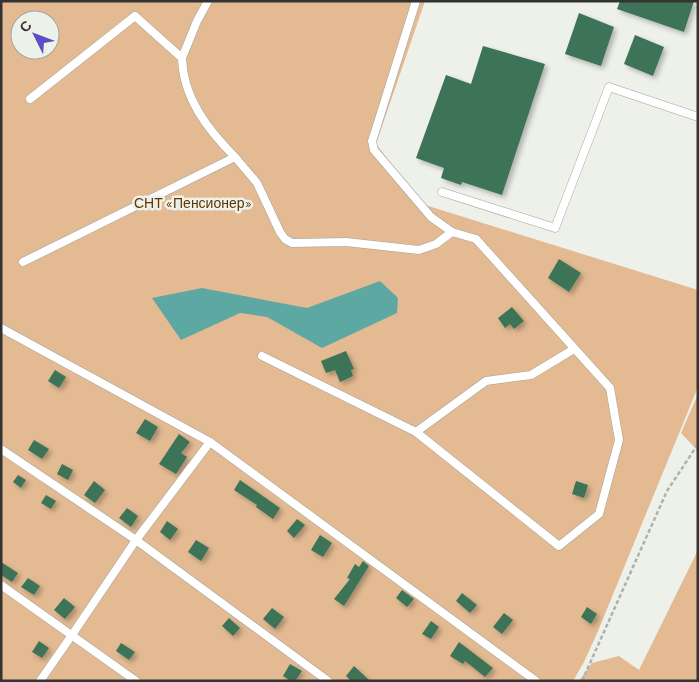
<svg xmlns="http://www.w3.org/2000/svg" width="699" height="682" font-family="Barlow,sans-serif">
<defs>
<filter id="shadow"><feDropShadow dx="3" dy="3" stdDeviation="2.5" flood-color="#0004"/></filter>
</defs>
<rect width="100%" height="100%" fill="#eef1ea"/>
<g fill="#e3ba92" fill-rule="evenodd">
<path d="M1,1h424l-49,143 46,60 276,86v97l-100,244 -14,31 -11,19h-572zM20,20h30v30h-30z"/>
<path d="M698,394v57l-17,-18z"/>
<path d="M698,550v131h-119l13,-18 27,-7 20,14z"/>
</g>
<path fill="#5da8a2" d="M380,281l18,17 -1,15 -75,35 -55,-31 -27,-4 -59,27 -29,-42 50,-10 105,20z"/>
<g fill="#3d7356" filter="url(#shadow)">
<path d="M620,1h74l-10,31 -67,-23z"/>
<path d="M579,13l35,14 -13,39 -36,-12z"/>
<path d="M635,35l29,12 -11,29 -29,-12z"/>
<path d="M483,46l62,18 -43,131 -40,-13 -1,3 -20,-7 3,-10 -28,-10 30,-83 25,9z"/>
<path d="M559,259l22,14 -12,19 -21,-14z"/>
<path d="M512,307l12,14 -10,8 -4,-5 -5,4 -7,-10z"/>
<path d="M346,351l8,18 -3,1 2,6 -13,6 -5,-12 -9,3 -5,-12z"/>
<path d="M55,370l11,7 -7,11 -11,-7z"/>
<path d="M145,419l13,8 -8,14 -14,-8z"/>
<path d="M179,434l11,8 -9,11 6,4 -11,17 -17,-10z"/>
<path d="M34,440l15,9 -7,10 -14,-9z"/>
<path d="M62,464l11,6 -5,10 -11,-6z"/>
<path d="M18,475l8,5 -5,8 -8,-6z"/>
<path d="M240,480l40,28 -7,11 -17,-12 1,-2 -23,-15z"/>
<path d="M94,481l11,9 -10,13 -11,-8z"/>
<path d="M576,481l12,4 -4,13 -12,-4z"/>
<path d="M46,495l10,6 -5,8 -10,-6z"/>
<path d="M127,508l11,8 -7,11 -12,-9z"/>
<path d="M297,519l8,6 -11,13 -7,-7z"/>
<path d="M167,521l11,8 -8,11 -10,-8z"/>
<path d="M320,535l12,8 -9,14 -12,-7z"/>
<path d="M196,540l13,8 -8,13 -13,-9z"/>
<path d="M363,561l6,5 -25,40 -10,-7 16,-20 -3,-1 8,-14 4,3z"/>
<path d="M1,562l17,11 -6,9 -11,-7z"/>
<path d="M28,578l12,8 -6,9 -13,-8z"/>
<path d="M402,590l12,9 -7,8 -11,-9z"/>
<path d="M462,593l15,12 -7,8 -14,-12z"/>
<path d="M64,598l11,9 -10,12 -11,-9z"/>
<path d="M587,607l10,7 -6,10 -10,-7z"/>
<path d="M272,608l12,9 -9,12 -12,-10z"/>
<path d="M504,613l9,7 -11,14 -9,-7z"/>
<path d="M229,618l11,10 -7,8 -11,-10z"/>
<path d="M431,621l8,6 -8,12 -9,-5z"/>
<path d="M39,641l10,7 -7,10 -10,-6z"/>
<path d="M459,642l34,26 -8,9 -20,-16 -2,3 -13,-8z"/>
<path d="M121,643l14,9 -6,8 -13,-9z"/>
<path d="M290,664l12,7 -7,10h-4l-8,-5z"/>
<path d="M354,666l16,15h-19l-5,-5z"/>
</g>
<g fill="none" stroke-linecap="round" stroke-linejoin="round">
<g stroke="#a0a39d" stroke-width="9">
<g id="service">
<path d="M182,58c1,40 26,72 53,99"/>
<path d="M30,99l105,-83 47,42 15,-37 11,-20"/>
<path d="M442,192l113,36 54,-141 89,30"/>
<path d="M23,262l212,-105 22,26 23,49 5,7 7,4 54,-1 73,8 17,-6 16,-12"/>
<path d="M1,328l209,114 326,239"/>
<path d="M262,356l154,76 143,114 40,-32 20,-74 -9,-52 -134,-149 -24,-7 -21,-15 -57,-67 -2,-9 3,-9 41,-131"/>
<path d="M416,432l70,-51 45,-6 43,-26"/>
<path d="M1,449l135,91 192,141"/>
<path d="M1,585l135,96"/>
<path d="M40,681l32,-46 64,-95 74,-98"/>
</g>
</g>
<path stroke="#afb2ac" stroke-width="2.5" stroke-dasharray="4 2.5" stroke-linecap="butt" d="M582,681l85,-190 31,-47"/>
<use href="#service" stroke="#fff" stroke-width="8"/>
</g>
<g text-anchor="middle" stroke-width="5" stroke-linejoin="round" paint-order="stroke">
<g font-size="14" fill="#5e3600" stroke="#eef1ea">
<text x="193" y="208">СНТ «Пенсионер»</text>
</g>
</g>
<rect width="699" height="682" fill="none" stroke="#333431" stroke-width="5"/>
<g transform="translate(35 35) rotate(312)"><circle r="24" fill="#eef1ea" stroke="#a3a5a0"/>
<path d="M0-4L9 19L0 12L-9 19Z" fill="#594ec6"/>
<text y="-8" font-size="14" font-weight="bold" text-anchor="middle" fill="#333431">С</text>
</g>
</svg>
